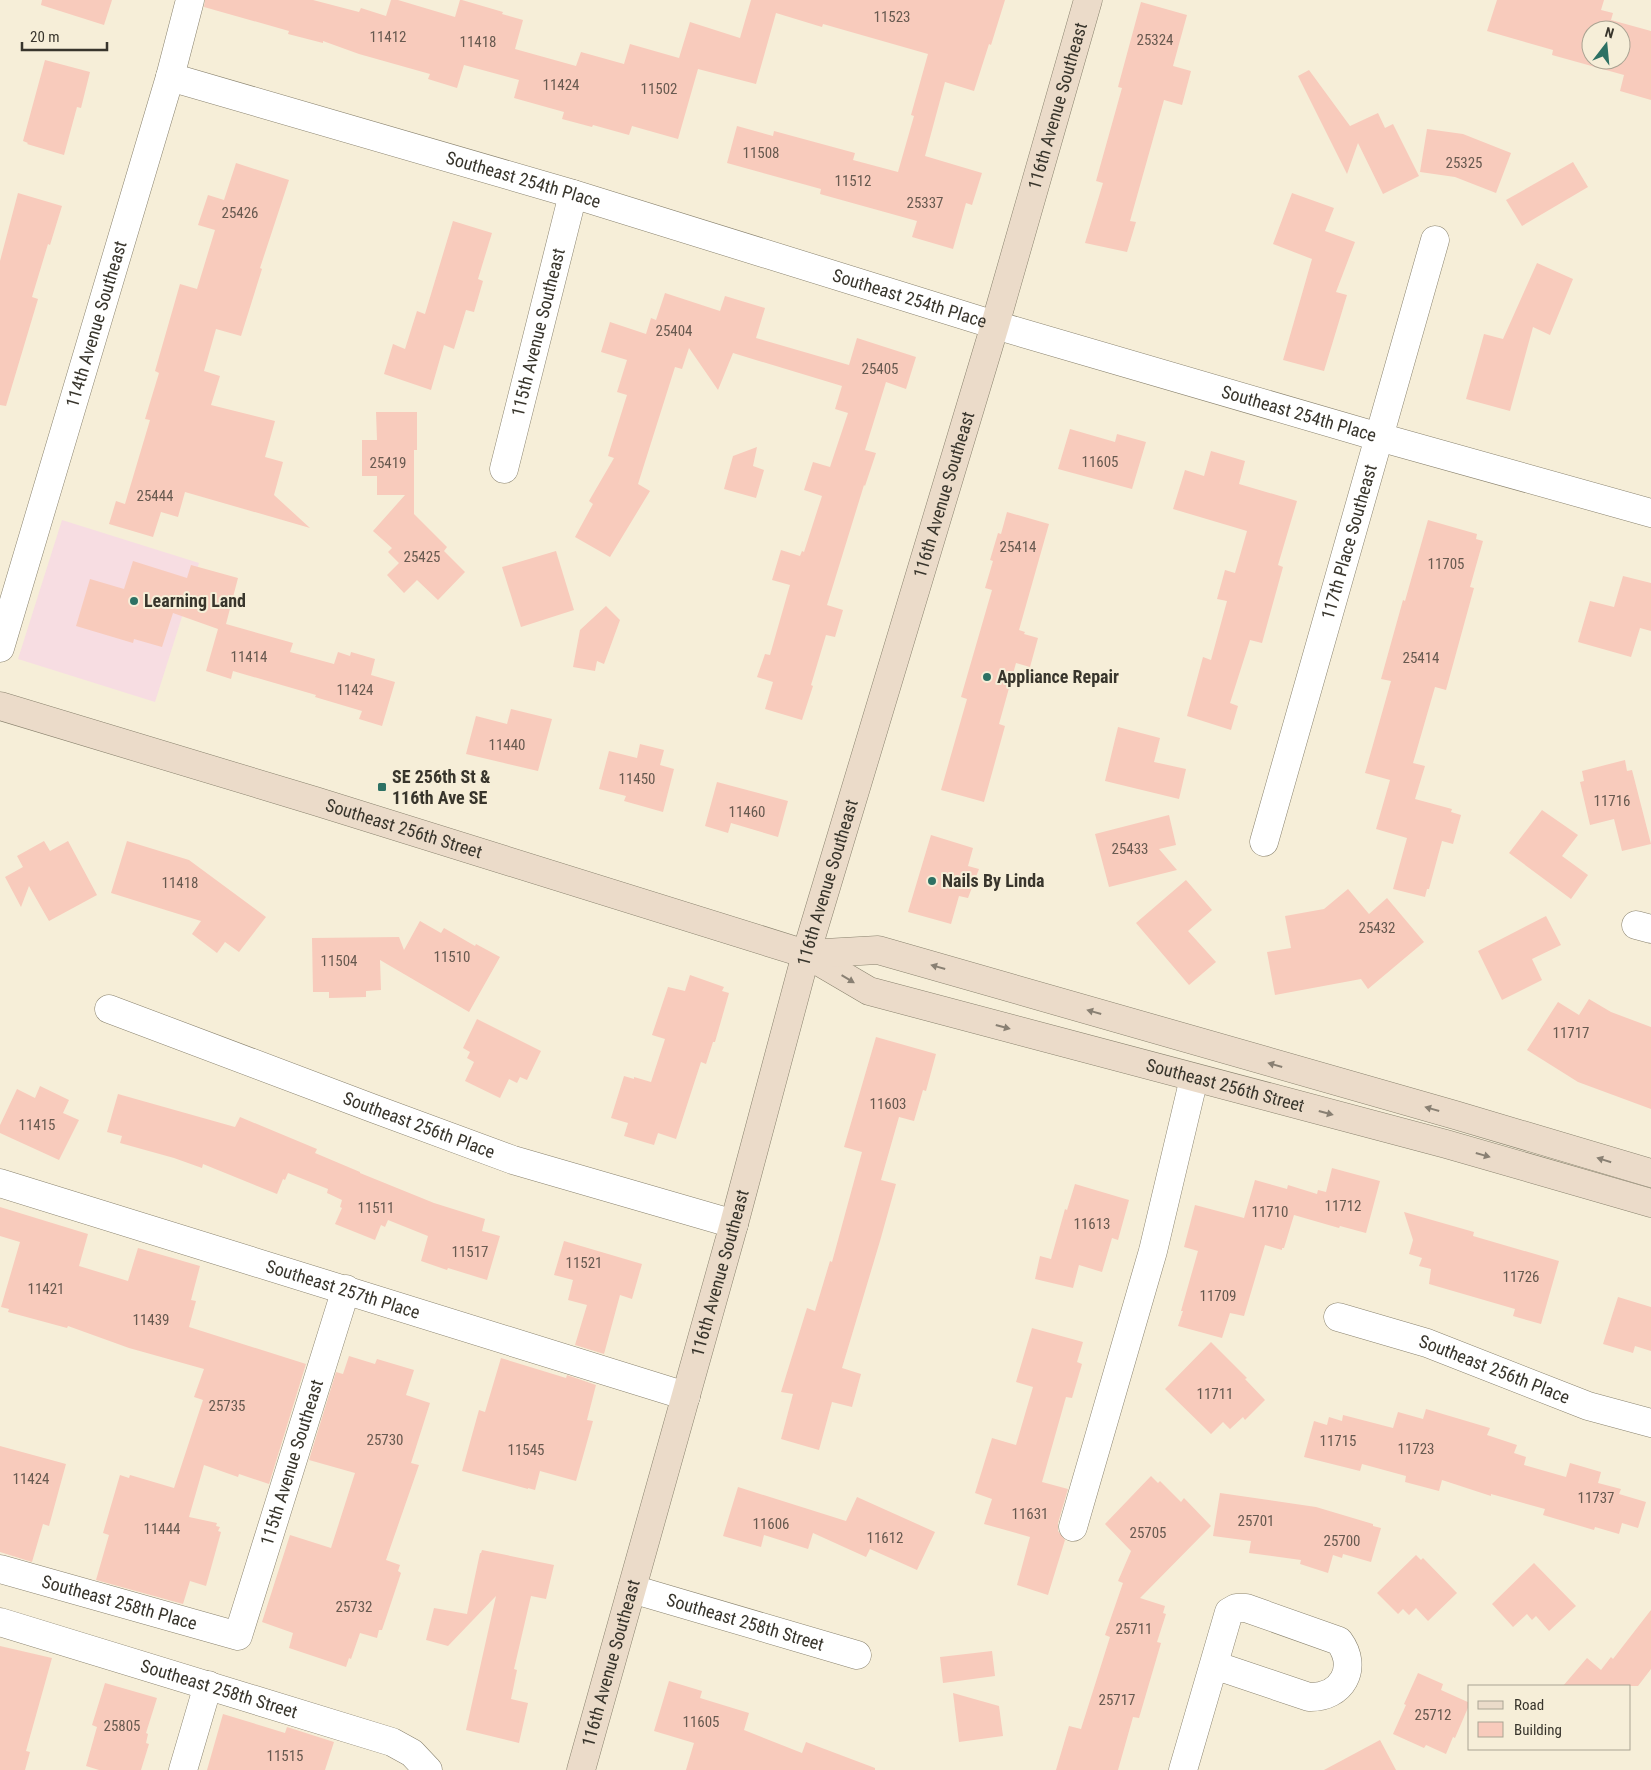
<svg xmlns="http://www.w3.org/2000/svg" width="1651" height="1770" font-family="'Roboto Condensed',sans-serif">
<rect width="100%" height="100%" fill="#f6eed8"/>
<path fill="#f7dde2" d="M62,520l137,43 -44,139 -137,-43z"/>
<g fill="#f8cbbc" fill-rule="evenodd">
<path d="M42,0h70l-8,25 -63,-20z"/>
<path d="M205,0h108l46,12 2,-4 25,8 5,-16h7l57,17 5,-17h2l41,12 -1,2 21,6 -8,29 61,17 5,-14 43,12 6,-20 49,14 11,-36 50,16 11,-38h254l-14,45 -2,-1 -15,47 -29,-9 -20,74 57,17 -10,32 -6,-2 -13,46 -41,-12 5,-16 -97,-27 1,-5 -94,-26 10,-37 36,10 1,-5 81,22 -2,7 45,12 16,-56 -3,-1 17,-61 -105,-30 -1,3 -46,-14 -20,71 -58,-15 -20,70 -46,-13 -3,9 -36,-10 -1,2 -30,-8 2,-7 -50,-14 5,-18 -55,-15 -7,23 -29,-9 2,-5 -71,-20 -36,-13v2l-35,-9 1,-3 -85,-24z"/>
<path d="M1497,0h107l-3,10 12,3 -2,7 40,11v69l-31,-9 4,-16 -72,-20 1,-5 -66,-19zM1591,30h30v30h-30z"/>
<path d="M1141,2l46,13 -14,51 18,5 -9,34 -18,-5 -34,121 6,1 -9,30 -42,-9 18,-60 -7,-2 26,-93 -4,-1z"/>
<path d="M45,60l45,12 -9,36 -4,-1 -13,48 -37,-11 1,-1 -5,-2z"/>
<path d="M1309,70l41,56 28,-13 7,15 8,-4 26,52 -36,18 -25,-51 -11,31 -49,-98z"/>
<path d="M1427,129l36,5 48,19 -15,40 -41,-16 -35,-5z"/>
<path d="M1573,162l15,25 -66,39 -16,-26z"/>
<path d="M236,163l53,17 -29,88 2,1 -21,67 -25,-7 -12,42 16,5 -9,29 64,16 -10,36 18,5 -9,33 36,33 -125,-36 -7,25 -17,-5 -8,25 -44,-13 7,-23 9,3 25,-84 -5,-1 14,-46 -4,-2 25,-87 17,5 18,-59 -17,-5 10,-30 16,5z"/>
<path d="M18,193l44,13 -12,39 -2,-1 -16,53 6,2 -32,107 -6,-1v-144z"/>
<path d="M1292,193l42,15 -9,23 30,11 -19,50 11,3 -23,76 -41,-11 29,-101 -39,-15z"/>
<path d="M453,221l39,12 -14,46 5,2 -9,31 -8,-2 -12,39 -10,-4 -13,45 -47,-16 9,-30 12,5 12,-38 8,3z"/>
<path d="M1537,263l36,16 -23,56 -17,-8 -23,84 -44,-12 18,-65 19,5z"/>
<path d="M665,293l55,18 5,-15 40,12 -9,30 93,27 8,-27 59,19 -10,32 -20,-7 -21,68 11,3 -11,33 -1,-1 -37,120 16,5 -8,27 -9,-2 -15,50 2,1 -11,34 -37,-11 8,-27 -16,-5 8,-23 5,1 20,-70 -18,-5 9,-30 19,6 2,-5 2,1 18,-56 -18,-6 9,-28 17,5 18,-54 -13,-4 7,-23 -109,-33 -15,37 -29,-42 -7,21 -7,-2 -37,117 12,7 -40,66 -35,-20 18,-33 -4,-3 25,-43 -6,-2 19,-61 -10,-3 10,-32 -26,-8 9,-30 36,12 5,-16 5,2z"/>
<path d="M376,412h41v38h-3v64l33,33 -3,4 21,21 -27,28 -21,-20 -13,13 -17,-18 12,-12 -11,-11 4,-4 -19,-17 32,-36h-28v-19h-15v-36h15z"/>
<path d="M1070,429l45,13 2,-8 29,8 -14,47 -74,-20z"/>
<path d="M757,447l-4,19 11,4 -8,28 -32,-9 9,-33z"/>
<path d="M1211,451l34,10 -6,23 58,17 -19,64 5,2 -21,76 -12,-3 -20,63 8,3 -7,24 -44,-14 16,-59 8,3 16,-59 -10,-2 8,-29 10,3 12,-42 -74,-22 12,-39 19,6z"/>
<path d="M1007,512l42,12 -30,106 6,2 -1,2 14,4 -8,29 -14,-4 -17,61 6,2 -21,76 -43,-12 26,-91 -6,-2 31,-107 -7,-2 8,-27 -3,-1 8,-27 3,1z"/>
<path d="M1428,520l49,14 -1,5 7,2 -13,46 4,1 -28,102 -11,-3 -22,76 12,3 -10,33 37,10 -1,3 10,3 -8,29 -11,-3 -13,48h-2l-2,8 -32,-8 14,-51 -31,-9 14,-49 -25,-7 26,-92 -10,-2 22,-79 2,1z"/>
<path d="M556,551l18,59 -53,17 -19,-60z"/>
<path d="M133,561l54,17 4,-13 47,13 -12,46 67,19 -3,9 44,12 4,-12 12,4 1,-4 24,7 -4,16 24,7 -13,44 -23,-7 3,-8 -47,-14 1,-2 -83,-24 -2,8 -25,-8 12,-42 -45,-16 -11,34 -28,-8 -1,4 -57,-17 14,-47 34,10z"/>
<path d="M1623,576l28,7v48l-11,-3 -9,29 -53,-15 12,-41 24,6z"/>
<path d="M606,606l14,14 -16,44 -7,-3 -2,10 -22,-4 7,-37z"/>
<path d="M511,709l41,10 -14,52 -72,-17 10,-38 31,8z"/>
<path d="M1118,727l42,11 -6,24 32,7 -7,30 -74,-18z"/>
<path d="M640,744l24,6 -4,15 14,4 -11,43 -39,-11 2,-5 -27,-7 10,-38 28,7z"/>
<path d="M1625,760l2,11 5,-1 19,74 -29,7 -8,-32 -24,6 -10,-43 4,-1 -2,-10z"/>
<path d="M717,782l71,19 -10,36 -47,-14 -3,10 -23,-7z"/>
<path d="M1542,810l36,25 -16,21 26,19 -17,24 -62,-46z"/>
<path d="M1169,815l7,30 -17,4 18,21 -68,17 -14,-53z"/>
<path d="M931,835l42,13 -5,18 11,3 -11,29 -9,-2 -8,28 -43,-12z"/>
<path d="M44,841l6,10 18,-10 29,54 -48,26 -20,-35 -8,21 -16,-30 18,-10 -6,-11z"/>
<path d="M127,841l62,19 77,57 -27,35 -14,-10 -8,11 -25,-19 9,-13 -90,-28z"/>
<path d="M1186,880l26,30 -24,21 28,31 -27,23 -53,-62z"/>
<path d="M1348,889l21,25 18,-16 37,44 -56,47 -7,-10 -86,16 -8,-43 24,-4 -6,-32 39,-7z"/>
<path d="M1546,916l15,29 -29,14 10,21 -40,20 -24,-49z"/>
<path d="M420,921l21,12 3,-5 31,18 1,-2 24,13 -31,55 -89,-52 1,30 -15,1v6l-37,1v-6h-16l-1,-54 87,-1 5,13z"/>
<path d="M690,975l34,12 -2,4 7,2 -14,49h-2l-7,22 -5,-2 -25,77 -18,-6 -4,12 -30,-9 4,-13 -17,-5 13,-42 10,3v-2l17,5 14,-43 -13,-4 16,-48 17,4z"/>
<path d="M1589,999l22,13 40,15v82l-73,-27 -51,-32 31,-48 21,13z"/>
<path d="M477,1019l64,32 -14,29 -7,-3 -3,6 -8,-4 -9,19 -35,-17 9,-19 -7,-4 3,-6 -7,-4z"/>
<path d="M876,1037l60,17 -10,37 -3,-1 -9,31 -15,-4 -18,63 15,4 -16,57 -38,127 19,6 -9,33 -20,-5 -13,48 -38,-11 12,-45 -12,-2 26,-84 8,3 15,-50 2,1 30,-110 -18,-5z"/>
<path d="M40,1086l29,14 -6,13 16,7 -20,40 -59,-27v-8l17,-36 18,9z"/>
<path d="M118,1094l117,33 5,-10 77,32 -2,4 45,19v1l74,30 51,16 -3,12 18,5 -13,44 -39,-12 -1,2 -26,-9 7,-25 -40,-16 -3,7 -4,-2 -6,15 -40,-16 7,-16 -2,-1 2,-7 -15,-7 1,-4 -40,-16 -3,7 -2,-1 -6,15 -74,-30 -1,4 -28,-10 -54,-15 2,-7 -15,-4z"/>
<path d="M1332,1168l48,13 -14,52 -26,-7 -1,2 -45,-13 -10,33h-2v2l-17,-5 -21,71 -14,-3 -8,25 -44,-12 5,-15h-2l17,-60 -14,-4 11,-42 49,13 11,-38 32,9 1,-4 29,9 1,-4 8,2z"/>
<path d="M1075,1184l54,16 -11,40 -6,-2 -10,34 -23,-7 -6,23 -38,-9 5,-23 11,3 14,-50 2,1z"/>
<path d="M0,1207l88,27 -9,32 49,15 10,-33 62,18 -9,34 5,1 -7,26 117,37 -37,120 -30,-10 -1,3 -34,-12 -15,52 28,6 -1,3 4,1 -2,4 3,1 -15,54 -16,-5 -7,23 -87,-24 13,-45 -6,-2 17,-58 9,3 1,-3 44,13 29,-88 -9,-3 10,-28 -75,-21 -61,-22 -1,2 -59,-16 1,-3 -8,-2 19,-65 -20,-6z"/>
<path d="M1404,1212l70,20 -1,4 86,25 -18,63 -28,-8 2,-7 -86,-25 2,-15 -12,-3 3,-8 -13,-4 4,-14z"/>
<path d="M564,1241l78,23 -10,35 -12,-4 -16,59 -29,-9 12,-40 -19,-5 5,-20 -19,-5z"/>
<path d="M1618,1297l33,10v44l-16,-5 -2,7 -30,-9z"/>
<path d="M1032,1328l51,14 -6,20 5,2 -10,34 -6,-1 -24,85 26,7 -10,34v8l7,9 -17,55 -31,-10 13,-48 -46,-13 8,-25 -17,-6 17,-55 24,7 17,-58 -17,-5z"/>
<path d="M1211,1342l36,36 -2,1 20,21 -20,20 -2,-3 -13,12 -7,-7 -12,12 -46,-45z"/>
<path d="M349,1356l26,8 2,-5 37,11 -8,25 24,8 -19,60 8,2 -33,95 14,5 -2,6 3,2 -19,57h-3l-2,8 -17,-5 -9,26 -2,-1 -3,9 -57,-19 4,-15 -31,-11 28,-87 41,13 24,-75 -46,-13 27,-88 7,2z"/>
<path d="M501,1358l65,20 1,-3 29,10 -9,35 6,1 -17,60 -36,-10 -5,19 -7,-2v1l-66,-18 17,-61 6,2z"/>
<path d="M1426,1409l64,19 -3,7 30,10 -3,8 12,4 -2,8 42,12 4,-14 31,9 -3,11 23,6 -2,5 27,8 -8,26 -16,-5 -3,11 -24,-7 -1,3 -51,-15 2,-6 -54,-15v2l-49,-16 -3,11 -34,-9 1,-6 -44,-12 -2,7 -56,-14 10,-36 13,4 2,-8 13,4 1,-6 50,13 5,-16 25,7z"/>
<path d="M0,1446l66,18 -17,62 -6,-2 -11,38 -32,-10z"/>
<path d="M1151,1476l7,7 2,-2 21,21 3,-4 27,28 -71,72 25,8 -2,7 3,1 -9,28 4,1 -22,75 -6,-1 -15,53h-62l13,-44 12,3 29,-92 -5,-2 18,-52 -5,-2 13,-30 -26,-27z"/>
<path d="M738,1487l108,34 11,-24 78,35 -18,38 -47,-21 -4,8 -53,-24 -5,16 -44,-14 -3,12 -38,-11z"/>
<path d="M1220,1493l96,14 57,17v2l8,2 -10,34 -28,-8 -1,4 -9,-3 -5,18 -28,-9 1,-4 -52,-7 2,-12 -38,-5z"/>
<path d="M482,1550l72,15 -8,34 -15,-3 -17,73 3,1 -6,29 17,4 -9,40 -53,-13 30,-134 -48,50 -22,-6 8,-32 33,6 13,-61h1z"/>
<path d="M1416,1555l5,5 2,-2 34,35 -29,28 -12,-13 -7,7 -6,-6 -5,5 -21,-21z"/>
<path d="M1534,1563l42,43 -27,25 -13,-15 -4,4 -5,-6 -14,13 -21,-23z"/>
<path d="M1651,1610v59l-13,17h-75l24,-28 14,12 10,-13 2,2z"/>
<path d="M0,1646l52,12 -26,93 4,1 -5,18h-25z"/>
<path d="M992,1651l3,25 -52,7 -3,-26z"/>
<path d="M1418,1673l25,11 -2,6 29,13 -15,35 -2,-1 -7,17 -20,-9 -2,3 -31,-14 13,-29 -2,-1z"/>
<path d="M669,1681l33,10 -2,7 49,15 -5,17 58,23 4,-11 69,26v2h-189l8,-27 -40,-12z"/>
<path d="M105,1683l52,15 -11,35 2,1 -2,9 3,1 -8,26h-42l-13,-4 11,-39 -5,-2z"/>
<path d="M953,1693l46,13 4,30 -44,6z"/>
<path d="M223,1714l62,19 2,-6 47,15 -9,28h-118z"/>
<path d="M1380,1740l16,30h-72z"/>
</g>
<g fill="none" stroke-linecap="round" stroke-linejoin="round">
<g stroke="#89826e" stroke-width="29">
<g id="minor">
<path id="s1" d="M170,77l403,117 422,131 384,112 272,76"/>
<path id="s2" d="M504,469l69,-275"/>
<path id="s3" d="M0,648l170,-571 20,-77"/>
<path id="s4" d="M1264,842l171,-602"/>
<path d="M1636,925l15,4"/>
<path id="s5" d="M109,1009l263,99 141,52 221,64"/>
<path id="s6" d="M0,1183l686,213"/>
<path id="s7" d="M1338,1317l89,26 161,63 63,17"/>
<path d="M1073,1527l80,-276 41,-173"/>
<path id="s8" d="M0,1569l238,67 108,-347"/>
<path id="s9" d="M632,1589l225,66"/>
<path id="s10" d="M0,1622l392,120 20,11 16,17"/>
<path d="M183,1770l25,-85"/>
<path d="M1183,1770c15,-53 31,-105 46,-158l7,-4h10l93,33c20,27 3,57 -30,56l-95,-32"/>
</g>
</g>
<g stroke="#89826e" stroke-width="29">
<g id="secondary">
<path id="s11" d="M0,706l315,95 491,153 63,37 577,153 205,59"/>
<path d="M806,954l72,-4 577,165 196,58"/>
<path id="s12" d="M581,1770l153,-546 72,-270 189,-629 93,-325"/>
</g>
</g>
<use href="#minor" stroke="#fff" stroke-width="28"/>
<use href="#secondary" stroke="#ebdbc9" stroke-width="28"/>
</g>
<defs><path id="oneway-solid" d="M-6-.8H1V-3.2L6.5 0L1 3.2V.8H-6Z" transform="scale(1.25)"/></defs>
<g fill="#898073">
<use href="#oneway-solid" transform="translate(938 967) rotate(-164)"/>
<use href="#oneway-solid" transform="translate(848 979) rotate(31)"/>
<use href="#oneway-solid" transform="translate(1094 1012) rotate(-164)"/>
<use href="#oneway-solid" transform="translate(1003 1027) rotate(15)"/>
<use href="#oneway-solid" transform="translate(1275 1065) rotate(-164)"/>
<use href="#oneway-solid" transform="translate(1432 1109) rotate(-164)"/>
<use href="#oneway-solid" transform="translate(1326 1113) rotate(15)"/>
<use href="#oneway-solid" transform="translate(1483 1155) rotate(16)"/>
<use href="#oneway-solid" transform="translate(1604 1160) rotate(-163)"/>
</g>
<g fill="#2d7164" stroke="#f6eed8" stroke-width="2">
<circle cx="134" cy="601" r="5"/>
<circle cx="987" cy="677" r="5"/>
<rect x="377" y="782" width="10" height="10" rx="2.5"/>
<circle cx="932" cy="881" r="5"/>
</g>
<g text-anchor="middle" stroke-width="4" stroke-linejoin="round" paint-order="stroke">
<g font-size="15" fill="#685a50">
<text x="892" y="22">11523</text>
<text x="388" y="42">11412</text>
<text x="1155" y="45">25324</text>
<text x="478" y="47">11418</text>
<text x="561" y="90">11424</text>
<text x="659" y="94">11502</text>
<text x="761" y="158">11508</text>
<text x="1464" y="168">25325</text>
<text x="853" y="186">11512</text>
<text x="925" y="208">25337</text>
<text x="240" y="218">25426</text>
<text x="674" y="336">25404</text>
<text x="880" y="374">25405</text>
<text x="1100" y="467">11605</text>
<text x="388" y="468">25419</text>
<text x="155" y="501">25444</text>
<text x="1018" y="552">25414</text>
<text x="422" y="562">25425</text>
<text x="1446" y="569">11705</text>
<text x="249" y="662">11414</text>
<text x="1421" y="663">25414</text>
<text x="355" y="695">11424</text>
<text x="507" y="750">11440</text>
<text x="637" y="784">11450</text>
<text x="1612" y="806">11716</text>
<text x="747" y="817">11460</text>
<text x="1130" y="854">25433</text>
<text x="180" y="888">11418</text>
<text x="1377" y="933">25432</text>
<text x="452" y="962">11510</text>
<text x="339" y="966">11504</text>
<text x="1571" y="1038">11717</text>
<text x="888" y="1109">11603</text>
<text x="37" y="1130">11415</text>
<text x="1343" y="1211">11712</text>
<text x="376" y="1213">11511</text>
<text x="1270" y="1217">11710</text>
<text x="1092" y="1229">11613</text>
<text x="470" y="1257">11517</text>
<text x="584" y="1268">11521</text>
<text x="1521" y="1282">11726</text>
<text x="46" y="1294">11421</text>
<text x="1218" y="1301">11709</text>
<text x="151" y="1325">11439</text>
<text x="1215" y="1399">11711</text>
<text x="227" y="1411">25735</text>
<text x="385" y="1445">25730</text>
<text x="1338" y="1446">11715</text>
<text x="1416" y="1454">11723</text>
<text x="526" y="1455">11545</text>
<text x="31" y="1484">11424</text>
<text x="1596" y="1503">11737</text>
<text x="1030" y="1519">11631</text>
<text x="1256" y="1526">25701</text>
<text x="771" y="1529">11606</text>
<text x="162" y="1534">11444</text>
<text x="1148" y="1538">25705</text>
<text x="885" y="1543">11612</text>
<text x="1342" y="1546">25700</text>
<text x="354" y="1612">25732</text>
<text x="1134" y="1634">25711</text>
<text x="1117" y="1705">25717</text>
<text x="1433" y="1720">25712</text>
<text x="701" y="1727">11605</text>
<text x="122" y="1731">25805</text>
<text x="285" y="1761">11515</text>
</g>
<g font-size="18" fill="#38352c" stroke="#f6eed8">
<text dy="6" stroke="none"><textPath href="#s12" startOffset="1731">116th Avenue Southeast</textPath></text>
<text dy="6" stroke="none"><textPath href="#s1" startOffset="368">Southeast 254th Place</textPath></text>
<text dy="6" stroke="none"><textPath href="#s1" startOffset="772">Southeast 254th Place</textPath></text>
<text dy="6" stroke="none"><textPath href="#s3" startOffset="338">114th Avenue Southeast</textPath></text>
<text dy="6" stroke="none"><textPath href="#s2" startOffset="141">115th Avenue Southeast</textPath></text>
<text dy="6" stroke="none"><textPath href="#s1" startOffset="1178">Southeast 254th Place</textPath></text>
<text dy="6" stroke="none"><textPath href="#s12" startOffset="1326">116th Avenue Southeast</textPath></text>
<text dy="6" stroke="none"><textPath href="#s4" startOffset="312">117th Place Southeast</textPath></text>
<text dy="6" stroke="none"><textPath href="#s11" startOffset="422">Southeast 256th Street</textPath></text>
<text dy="6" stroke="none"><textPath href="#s12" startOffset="921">116th Avenue Southeast</textPath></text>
<text dy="6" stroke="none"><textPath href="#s11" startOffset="1285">Southeast 256th Street</textPath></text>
<text dy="6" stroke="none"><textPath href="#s5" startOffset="331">Southeast 256th Place</textPath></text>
<text dy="6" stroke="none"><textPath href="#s12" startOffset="516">116th Avenue Southeast</textPath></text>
<text dy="6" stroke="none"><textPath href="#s6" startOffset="359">Southeast 257th Place</textPath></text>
<text dy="6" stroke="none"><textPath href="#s7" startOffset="165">Southeast 256th Place</textPath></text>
<text dy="6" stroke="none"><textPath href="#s8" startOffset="429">115th Avenue Southeast</textPath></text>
<text dy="6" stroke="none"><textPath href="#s8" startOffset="124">Southeast 258th Place</textPath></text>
<text dy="6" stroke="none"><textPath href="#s9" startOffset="118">Southeast 258th Street</textPath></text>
<text dy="6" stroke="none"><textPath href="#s12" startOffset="111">116th Avenue Southeast</textPath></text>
<text dy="6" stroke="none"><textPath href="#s10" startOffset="229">Southeast 258th Street</textPath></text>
</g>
<g font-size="18" font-weight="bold" fill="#38352c" stroke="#f6eed8" text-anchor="start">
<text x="144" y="607">Learning Land</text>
<text x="997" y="683">Appliance Repair</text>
<text x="392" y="783">SE 256th St &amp;<tspan x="392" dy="21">116th Ave SE</tspan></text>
<text x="942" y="887">Nails By Linda</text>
</g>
</g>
<rect x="1468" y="1685" width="162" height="65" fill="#f6eed8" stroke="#aaa493"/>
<rect x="1478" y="1701" width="25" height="8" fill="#ebdbc9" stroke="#aaa493"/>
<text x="1514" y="1710" font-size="15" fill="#38352c">Road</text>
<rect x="1478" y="1722" width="25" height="15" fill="#f8cbbc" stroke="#aaa493"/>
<text x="1514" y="1735" font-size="15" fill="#38352c">Building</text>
<g transform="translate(1606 45) rotate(16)"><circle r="24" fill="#f6eed8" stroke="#aaa493"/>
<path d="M0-4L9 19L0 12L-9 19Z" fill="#2d7164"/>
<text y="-8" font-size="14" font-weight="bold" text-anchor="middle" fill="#38352c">N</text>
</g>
<path d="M22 42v8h85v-8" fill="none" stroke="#38352c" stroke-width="2.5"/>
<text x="30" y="42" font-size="15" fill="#38352c" stroke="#f6eed8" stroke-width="4" paint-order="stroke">20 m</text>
</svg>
